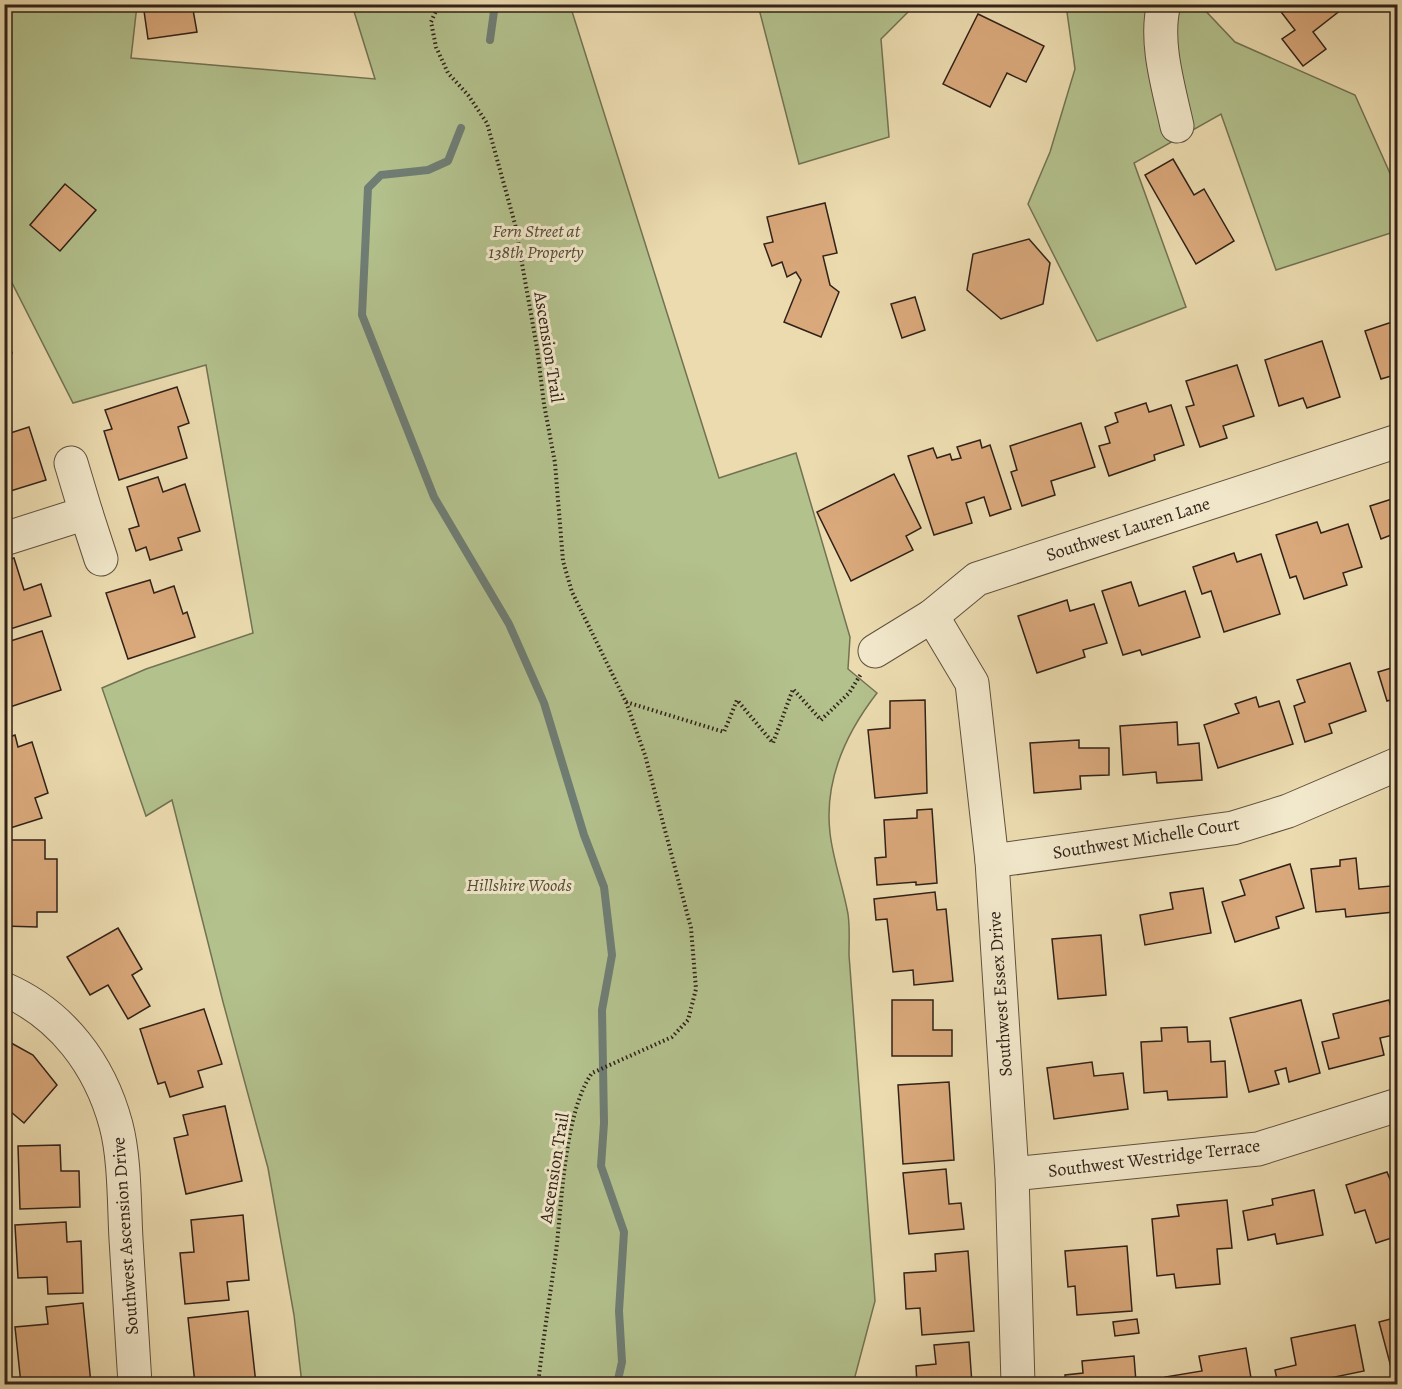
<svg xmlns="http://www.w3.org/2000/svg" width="1402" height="1389" font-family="Alegreya,serif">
<rect width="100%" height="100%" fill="#ebdbaf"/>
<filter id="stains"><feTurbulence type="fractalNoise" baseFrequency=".00333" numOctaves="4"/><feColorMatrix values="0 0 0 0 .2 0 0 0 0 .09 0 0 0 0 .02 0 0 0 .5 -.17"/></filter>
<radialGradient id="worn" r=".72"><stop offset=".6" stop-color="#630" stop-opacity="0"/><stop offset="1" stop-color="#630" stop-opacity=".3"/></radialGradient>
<g fill="#b3c18d" stroke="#727253" stroke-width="1.5">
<path d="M5,5h132l-6,53 244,21 -23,-74h218l149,473 77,-25 54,184 -2,32 29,24c-31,40 -53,88 -47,140 3,27 13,53 18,81 2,13 1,27 1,41l26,346 -22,83h-551l-8,-69 -26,-147 -45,-166 -51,-202 -26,16 -44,-128 44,-19 107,-36 -47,-268 -133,38 -68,-134z"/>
<path d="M758,5h157l-34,34 8,98 -90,27z"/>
<path d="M1066,5h134l35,37 120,53 42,94v42l-121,39 -55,-156 -87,49 52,144 -89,34 -69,-137 22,-52 25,-83z"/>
</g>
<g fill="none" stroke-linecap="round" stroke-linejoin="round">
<g stroke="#6f7d74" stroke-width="8">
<path d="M490,40l5,-36"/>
<path d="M461,128l-13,33 -20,9 -47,5 -13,13 -6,127 72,182 75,127 35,79 40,132 20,52 8,68 -10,55 2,113 -3,43 23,66 -5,79 3,51 -5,22"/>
</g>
</g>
<g fill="#d9a87b" stroke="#312219" stroke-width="1.5">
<path d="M143,4h49l5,28 -49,7z"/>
<path d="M1275,4h69l2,2 -33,26 13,17 -23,17 -21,-27 13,-9z"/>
<path d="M978,14l66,32 -18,36 -19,-9 -17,34 -47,-23z"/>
<path d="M1173,159l21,36 10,-6 30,52 -38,23 -51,-89z"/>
<path d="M65,184l31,26 -36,41 -30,-26z"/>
<path d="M825,203l12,50 -14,3 7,29 9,7 -18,45 -37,-15 17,-42 -5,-8 -9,5 -5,-15 -10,4 -8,-22 9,-2 -6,-25z"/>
<path d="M1029,239l21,24 -7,41 -42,15 -34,-29 6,-36z"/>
<path d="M915,297l10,33 -23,8 -11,-34z"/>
<path d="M1398,320v54l-17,5 -16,-48z"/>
<path d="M4,330l8,23 -8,2z"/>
<path d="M1322,341l18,56 -33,11 -4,-10 -24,8 -14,-46z"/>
<path d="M1237,365l17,51 -31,10 4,12 -27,9 -14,-40 8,-2 -8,-24z"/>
<path d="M177,387l12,36 -11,4 9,31 -68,22 -15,-49 8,-2 -7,-19z"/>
<path d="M1146,403l3,9 22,-7 13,40 -30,10 1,5 -46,16 -10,-30 11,-3 -5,-16 13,-5 -3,-9z"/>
<path d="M1081,423l14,44 -44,14 4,14 -33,11 -11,-34 6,-2 -7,-24z"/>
<path d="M29,427l17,53 -42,13v-58z"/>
<path d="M980,440l2,8 8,-3 21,64 -21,7 -6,-19 -18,6 6,20 -38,12 -26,-79 25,-8 4,10 13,-4 2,6 9,-2 -4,-11z"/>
<path d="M894,474l27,54 -15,8 7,14 -62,31 -34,-69z"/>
<path d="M158,477l5,15 22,-8 15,47 -22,7 4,12 -32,10 -4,-13 -10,4 -7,-22 10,-3 -12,-39z"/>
<path d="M1398,497v57l-7,-19 -10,4 -11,-33z"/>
<path d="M1317,522l4,11 27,-9 14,43 -19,6 4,12 -43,14 -8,-23 -6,2 -14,-43z"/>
<path d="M1234,553l3,9 24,-8 19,60 -56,18 -13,-41 -9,3 -9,-27z"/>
<path d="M14,558l10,32 17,-6 10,32 -47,15v-70z"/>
<path d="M150,580l4,13 20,-7 9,28 4,-2 8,25 -67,22 -22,-66z"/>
<path d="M1131,582l8,24 46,-15 15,46 -58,18 -2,-5 -17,5 -21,-64z"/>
<path d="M1067,600l3,11 24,-7 13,39 -24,7 2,7 -48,16 -19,-57z"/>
<path d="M42,631l19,59 -57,19v-66z"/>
<path d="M1350,663l16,48 -37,13 3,9 -27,9 -11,-36 11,-4 -8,-22z"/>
<path d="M1398,666v32l-11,3 -9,-29z"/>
<path d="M1256,697l3,10 20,-6 14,43 -75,24 -14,-43 35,-12 -4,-9z"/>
<path d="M925,700l2,93 -52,5 -7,-68 22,-2v-27z"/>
<path d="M1177,722l1,23 21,-2 3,37 -45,3 -1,-11 -33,3 -3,-49z"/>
<path d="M15,735l3,12 14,-5 16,51 -13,5 7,20 -38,12v-91z"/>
<path d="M1079,740v8h30v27l-29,1 1,13 -47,4 -4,-50z"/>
<path d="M932,809l5,74 -21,2v-3l-39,3 -2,-27 11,-1 -2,-37 33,-2v-8z"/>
<path d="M8,840h37v19h12v53h-20v15l-33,-1v-41h4z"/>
<path d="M1356,858l3,31 32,-3 3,26 -48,5 -1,-8 -29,3 -5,-43 29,-3v-6z"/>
<path d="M1290,864l14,44 -28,9 3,11 -44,14 -13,-40 23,-7 -5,-15z"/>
<path d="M1203,888l8,45 -66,12 -5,-30 33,-6 -3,-16z"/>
<path d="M935,892l2,18 9,-1 7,72 -39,4 -1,-15 -20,2 -6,-53 -11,1 -2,-21z"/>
<path d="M118,928l24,41 -10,6 18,31 -22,13 -20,-34 -18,10 -23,-38z"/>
<path d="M1101,935l5,60 -48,4 -6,-60z"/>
<path d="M892,1000h41v30h19v26h-60z"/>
<path d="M1301,1000l19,73 -31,9 -3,-14 -11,3 4,13 -30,8 -19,-74z"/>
<path d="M1389,1000l9,34 -18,4 4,17 -55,14 -7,-27 17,-4 -6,-24z"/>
<path d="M204,1009l18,55 -24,7 5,16 -33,10 -5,-15 -7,2 -18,-55z"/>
<path d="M1187,1027l1,15 22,-1 1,21 14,-1 2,36 -59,3 -1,-9 -23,2 -3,-51 21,-1 -1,-13z"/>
<path d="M4,1039l29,16 24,30 -33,38 -20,-17z"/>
<path d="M1092,1062l2,14 29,-3 5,36 -74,10 -7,-51z"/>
<path d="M949,1082l5,78 -51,4 -5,-79z"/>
<path d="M225,1106l17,75 -56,13 -12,-56 14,-3 -5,-20z"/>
<path d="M60,1145l1,26h18l1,36 -60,2 -2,-63z"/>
<path d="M946,1169l3,35 12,-1 3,26 -55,5 -6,-61z"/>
<path d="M1387,1172l5,12 6,-2v54l-22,7 -11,-33 -10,3 -9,-28z"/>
<path d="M1314,1190l9,45 -46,9 -2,-10 -27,6 -5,-29 30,-6 -1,-6z"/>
<path d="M1227,1200l5,48 -15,1 3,35 -44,4 -2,-14 -17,2 -5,-57 27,-3 -2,-11z"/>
<path d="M243,1215l6,65 -22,2 2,18 -44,4 -5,-51 14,-1 -3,-32z"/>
<path d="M66,1222l1,20 14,-1 2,52 -35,1 -1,-17 -29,1 -3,-53z"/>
<path d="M1127,1246l5,65 -55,4 -2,-29 -7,1 -3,-36z"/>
<path d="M968,1251l6,80 -52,4 -2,-27 -14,1 -2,-36 32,-2 -1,-17z"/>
<path d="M83,1303l8,81h-70l-6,-57 33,-3 -2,-17z"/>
<path d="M248,1311l8,73h-61l-7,-66z"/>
<path d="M1398,1317v53l-6,1 -13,-49z"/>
<path d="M1137,1319l2,14 -24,3 -2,-14z"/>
<path d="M1355,1325l9,46 -44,9v4h-42l-3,-14 21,-5 -5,-27z"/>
<path d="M969,1342l3,42h-55l-1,-18 20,-2 -2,-19z"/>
<path d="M1246,1348l6,36h-86l-1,-7 37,-6 -3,-15z"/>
<path d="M1134,1356l2,26 14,-1v3h-84l-1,-9 18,-2 -1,-12z"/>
</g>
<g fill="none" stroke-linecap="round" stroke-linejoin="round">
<g stroke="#60503e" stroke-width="35">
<g id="minor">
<path d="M1164,4c-10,37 5,85 13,122"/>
<path d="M86,513l15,46"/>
<path d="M4,539l82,-26 -15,-50"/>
<path d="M932,616l40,67 20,178 20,313 6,210"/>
<path d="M875,651l57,-35 45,-37 421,-138"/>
<path d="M992,861l241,-33 55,-17 110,-47"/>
<path d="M4,989c58,25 96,76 112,136 9,34 8,79 10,114 3,48 6,97 9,145"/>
<path d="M1012,1174l246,-25 140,-44"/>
</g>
</g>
<g stroke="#312219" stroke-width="4" stroke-dasharray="1.5 3" stroke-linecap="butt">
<path d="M439,4l-8,18 5,25 12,26 20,22 19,28 28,101 22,124 7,56 11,59 8,98 9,31 54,110 19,53 46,173 5,61 -8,31 -16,17 -80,36c-28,40 -30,130 -36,179 -6,44 -13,88 -18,132"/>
<path d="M626,702l98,30 13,-32 36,43 20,-54 28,31 28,-27 12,-19"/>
</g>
<use href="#minor" stroke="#f2e8cb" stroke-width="33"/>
</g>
<g text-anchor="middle" stroke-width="6" stroke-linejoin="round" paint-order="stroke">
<g font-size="18" font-style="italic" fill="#524a36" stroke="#f2e8cb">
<text x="536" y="237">Fern Street at<tspan x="536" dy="21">138th Property</tspan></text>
<text x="519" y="891">Hillshire Woods</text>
</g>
<g font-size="18" fill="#312219" stroke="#f2e8cb">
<text transform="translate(549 347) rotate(81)" y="6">Ascension Trail</text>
<text transform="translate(1128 529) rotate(-18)" y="6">Southwest Lauren Lane</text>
<text transform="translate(1146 838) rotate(-9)" y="6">Southwest Michelle Court</text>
<text transform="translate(1000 994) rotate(-94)" y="6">Southwest Essex Drive</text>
<text transform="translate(1154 1158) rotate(-7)" y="6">Southwest Westridge Terrace</text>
<text transform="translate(554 1168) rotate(-81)" y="6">Ascension Trail</text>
<text transform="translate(125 1236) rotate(-94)" y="6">Southwest Ascension Drive</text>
</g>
</g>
<rect width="1402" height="1389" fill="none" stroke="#ebdbaf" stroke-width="24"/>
<rect x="6" y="6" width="1390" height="1377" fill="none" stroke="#312219" stroke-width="3"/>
<rect x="12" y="12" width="1378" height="1365" fill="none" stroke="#312219" stroke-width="1.5"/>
<rect width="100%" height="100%" filter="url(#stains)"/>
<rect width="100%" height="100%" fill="url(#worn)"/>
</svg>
